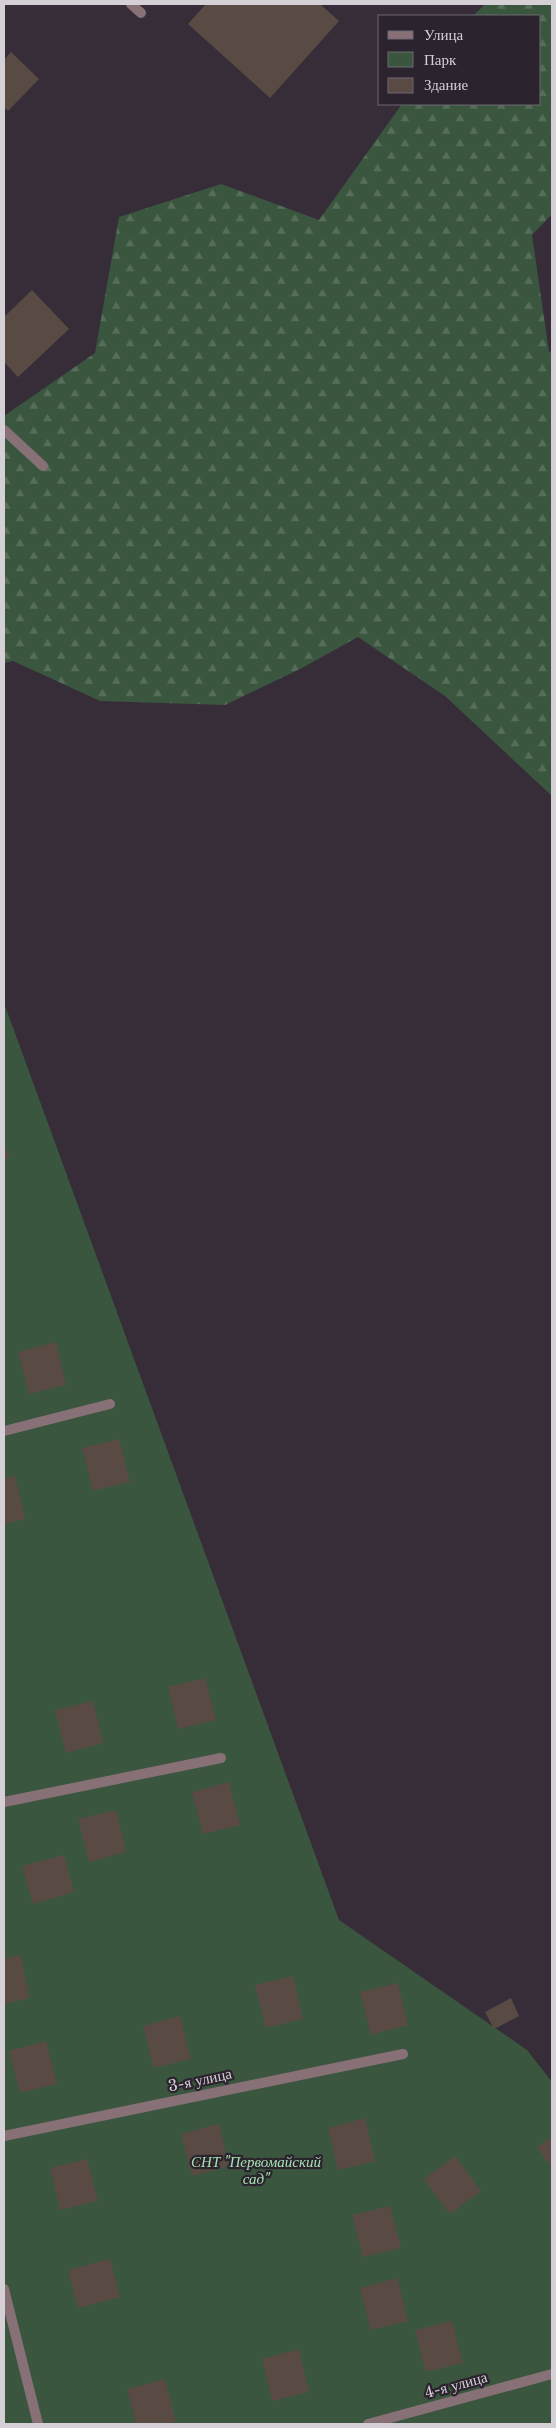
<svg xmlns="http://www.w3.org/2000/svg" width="556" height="2428" font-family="'Libre Baskerville',serif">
<defs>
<pattern id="forest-firs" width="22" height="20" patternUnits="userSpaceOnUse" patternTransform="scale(1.25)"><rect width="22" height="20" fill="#3a563f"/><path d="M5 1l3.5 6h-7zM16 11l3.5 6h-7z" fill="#566d5a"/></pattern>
</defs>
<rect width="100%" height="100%" fill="#362d38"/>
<path fill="#3a563f" d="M4,1003l335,917 188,130 25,32v342h-548z"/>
<path fill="url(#forest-firs)" d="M485,4h67v210l-20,21 17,117 3,-1v445l-107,-100 -87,-59 -56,31 -77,37 -125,-4 -87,-40 -9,2v-247l91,-63 24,-136 102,-33 98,36 83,-116h138v-88h-67z"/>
<g fill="#594b44">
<path d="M206,4h114l19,17 -69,77 -82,-74z"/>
<path d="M11,52l28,27 -31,32 -4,-4v-47z"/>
<path d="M32,290l37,39 -51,48 -14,-15v-45z"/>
<path d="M4,1144l6,13 -6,3z"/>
<path d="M56,1342l10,43 -37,9 -11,-42z"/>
<path d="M119,1439l11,43 -37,9 -11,-43z"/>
<path d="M15,1476l10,43 -21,5v-45z"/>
<path d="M205,1678l11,42 -38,9 -10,-42z"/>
<path d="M93,1701l10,42 -37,10 -11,-43z"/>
<path d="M229,1782l11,43 -37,9 -11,-42z"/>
<path d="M116,1810l10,42 -37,10 -11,-43z"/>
<path d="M64,1855l10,37 -41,12 -11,-38z"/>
<path d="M20,1955l10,43 -26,6v-45z"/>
<path d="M293,1976l10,43 -37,9 -11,-43z"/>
<path d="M398,1983l10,42 -37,10 -11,-43z"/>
<path d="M511,1998l8,18 -25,13 -9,-17z"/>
<path d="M180,2016l11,43 -37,9 -11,-42z"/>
<path d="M46,2041l11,43 -37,9 -11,-42z"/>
<path d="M365,2118l10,43 -37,9 -10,-42z"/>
<path d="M219,2124l10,42 -37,10 -11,-42z"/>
<path d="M552,2136v32l-15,-20z"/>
<path d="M455,2156l26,35 -31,23 -26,-35z"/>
<path d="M87,2159l11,42 -38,9 -10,-42z"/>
<path d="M390,2206l11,42 -38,9 -11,-42z"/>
<path d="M110,2259l10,38 -42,11 -10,-38z"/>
<path d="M397,2278l11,43 -37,9 -11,-42z"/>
<path d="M452,2321l11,42 -37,9 -11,-42z"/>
<path d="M299,2349l10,43 -37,9 -10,-42z"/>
<path d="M165,2379l11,43 -10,2h-30l-9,-35z"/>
</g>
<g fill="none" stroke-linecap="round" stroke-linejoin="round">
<g stroke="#877076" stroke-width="10">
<path d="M4,1431l106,-27"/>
<path d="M4,1802l217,-44"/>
<path d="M4,2136l399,-82"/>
<path d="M368,2424l184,-50"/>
</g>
<g stroke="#877076" stroke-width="10">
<path d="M131,4l10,9"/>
<path d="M4,430l39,36"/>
<path d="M4,2289l34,135"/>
</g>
</g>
<g text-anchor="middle" stroke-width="4.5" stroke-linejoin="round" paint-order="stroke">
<g font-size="15" fill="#d5cfd6" stroke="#2b232e">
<text transform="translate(200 2080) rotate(-12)" y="5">3-я улица</text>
<text transform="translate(456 2385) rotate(-15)" y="5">4-я улица</text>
</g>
<g font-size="15" font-style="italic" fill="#a6e3b0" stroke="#2b232e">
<text x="256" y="2167">СНТ "Первомайский<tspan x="256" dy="17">сад"</tspan></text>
</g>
</g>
<rect width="556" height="2428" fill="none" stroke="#d5cfd6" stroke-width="10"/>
<rect x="378" y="15" width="162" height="90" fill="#2b232e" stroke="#6f6871"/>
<rect x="388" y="31" width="25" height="8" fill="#877076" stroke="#6f6871"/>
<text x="424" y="40" font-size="15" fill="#d5cfd6">Улица</text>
<rect x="388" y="52" width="25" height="15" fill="#3a563f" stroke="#6f6871"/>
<text x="424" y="65" font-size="15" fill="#d5cfd6">Парк</text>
<rect x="388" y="78" width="25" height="15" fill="#594b44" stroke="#6f6871"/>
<text x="424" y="90" font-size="15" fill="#d5cfd6">Здание</text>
</svg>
